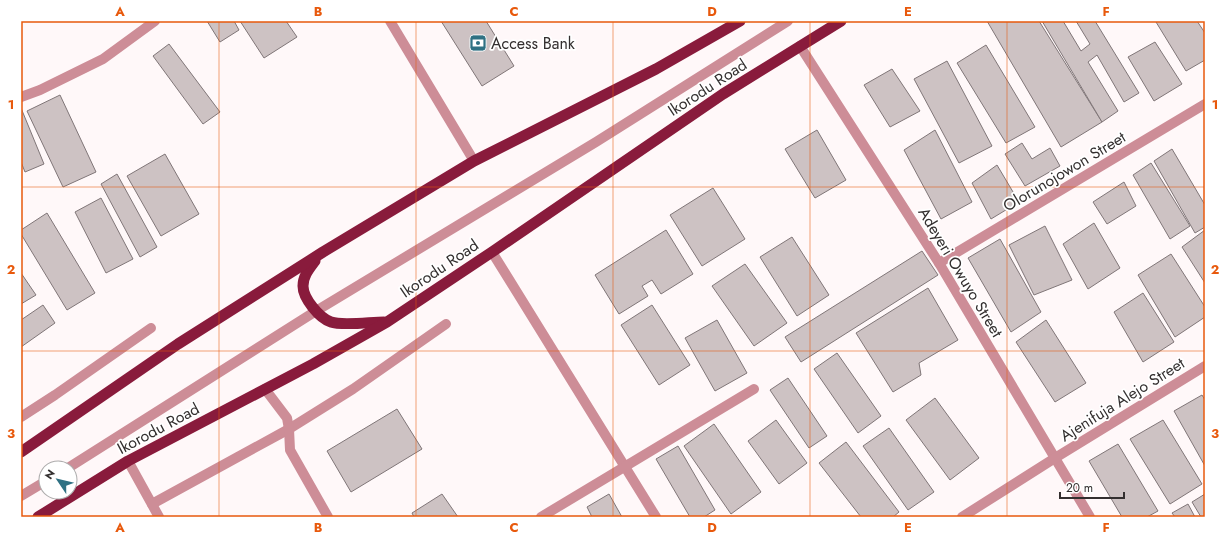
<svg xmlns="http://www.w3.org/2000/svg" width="1226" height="538" font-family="Jost,sans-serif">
<rect width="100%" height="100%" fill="#fff8f9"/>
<g fill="#cdc2c3" stroke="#807678">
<path d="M207,21h27l5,9 -19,12z"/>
<path d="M240,21h46l11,16 -33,21z"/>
<path d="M441,21h45l28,45 -32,20z"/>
<path d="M987,21h52l63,101 -41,25z"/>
<path d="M1042,21h21l18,30 9,-7 -14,-23h19l44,72 -15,9 -27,-47 -9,7 30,49 -16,11z"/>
<path d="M1158,21h39l8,12v27l-19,11 -30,-49z"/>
<path d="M1155,42l27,42 -28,17 -26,-44z"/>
<path d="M169,44l51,68 -17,12 -50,-68z"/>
<path d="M986,45l49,82 -29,16 -49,-80z"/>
<path d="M947,61l45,85 -33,17 -45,-84z"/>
<path d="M892,69l28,42 -30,16 -26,-42z"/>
<path d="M60,95l36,77 -33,15 -36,-76z"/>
<path d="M21,108l23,56 -19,8 -4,-10z"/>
<path d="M817,130l29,50 -31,18 -30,-49z"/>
<path d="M935,130l37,72 -31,17 -37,-69z"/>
<path d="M1022,143l10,16 18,-11 10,18 -35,20 -20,-32z"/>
<path d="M1172,149l33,56v22l-10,6 -41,-72z"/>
<path d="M165,154l34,60 -38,22 -34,-60z"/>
<path d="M1151,163l39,63 -20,13 -37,-64z"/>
<path d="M997,165l22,37 -28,17 -19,-36z"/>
<path d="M117,174l40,73 -17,10 -39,-73z"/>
<path d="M1124,182l12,24 -29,18 -14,-22z"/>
<path d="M713,188l32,51 -43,27 -32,-51z"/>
<path d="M101,198l32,61 -27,14 -31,-61z"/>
<path d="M47,213l48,80 -28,17 -46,-76v-4z"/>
<path d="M1094,223l26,45 -32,21 -25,-45z"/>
<path d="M1045,226l27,54 -38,15 -25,-50z"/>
<path d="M666,230l27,44 -32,20 -9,-14 -10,6 6,10 -29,18 -24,-39z"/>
<path d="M1205,230v53l-23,-36z"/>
<path d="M792,237l37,58 -32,21 -37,-59z"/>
<path d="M1000,239l41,73 -30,20 -43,-74z"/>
<path d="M922,251l16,24 -137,87 -16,-25z"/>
<path d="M1171,254l34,53v10l-30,20 -37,-62z"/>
<path d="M745,264l42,59 -33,23 -42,-60z"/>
<path d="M21,273l15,22 -15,9z"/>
<path d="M928,288l30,52 -39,23 2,12 -28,17 -37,-59z"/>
<path d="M1143,293l31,49 -31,20 -29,-50z"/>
<path d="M43,305l12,18 -34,24v-27z"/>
<path d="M652,305l38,60 -31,20 -38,-60z"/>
<path d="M717,320l30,53 -32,18 -30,-53z"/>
<path d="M1046,320l40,63 -31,19 -39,-60z"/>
<path d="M837,353l44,63 -23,17 -44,-64z"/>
<path d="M788,378l39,58 -18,12 -39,-58z"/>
<path d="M1202,395l3,5v66l-31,-55z"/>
<path d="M935,398l44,60 -29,22 -44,-60z"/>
<path d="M397,409l25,40 -71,43 -24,-41z"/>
<path d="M776,420l31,43 -28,21 -31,-43z"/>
<path d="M1163,420l39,64 -32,20 -40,-65z"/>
<path d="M714,424l47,68 -30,22 -47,-68z"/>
<path d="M889,428l45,64 -26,18 -45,-64z"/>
<path d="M846,442l53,70 -6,5h-32l-42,-54z"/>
<path d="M1118,444l40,67 -11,6h-25l-33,-56z"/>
<path d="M678,446l37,64 -11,7h-14l-34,-58z"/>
<path d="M442,494l16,23h-44l-2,-4z"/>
<path d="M609,494l13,23h-30l-5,-10z"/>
<path d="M1205,494v23h-4l-9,-15z"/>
<path d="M1188,504l7,13h-20l-3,-4z"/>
</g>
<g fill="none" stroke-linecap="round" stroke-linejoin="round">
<g stroke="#cd8d97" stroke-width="10">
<path d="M68,468l248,-157 280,-169 192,-121"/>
<path d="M21,496l25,-15"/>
<path d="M152,504l137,-75 64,-40 93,-65"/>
</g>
<g stroke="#cd8d97" stroke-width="10">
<path d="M390,21l84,140"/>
<path d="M800,46l139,217 151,254"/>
<path d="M21,97l19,-7 63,-31 52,-38"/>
<path d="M492,252l164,265"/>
<path d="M939,263l266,-159"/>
<path d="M265,389l22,29 2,11 1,21 38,67"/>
<path d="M21,417l34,-22 96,-67"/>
<path d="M128,461l31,56"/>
<path d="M541,517l213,-128"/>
<path d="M962,517l93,-59 150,-92"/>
</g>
<g stroke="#891b3c" stroke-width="11">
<path d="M315,261c-6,8 -12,15 -12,25 0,12 16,32 28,36 11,4 40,0 53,0"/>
<path d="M21,452l157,-108 145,-92 151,-91 182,-92 84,-48"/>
<path d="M38,517l90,-56 185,-97 74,-42 105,-70 231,-158 118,-73"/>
</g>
</g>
<path fill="none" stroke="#e8590c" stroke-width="1" stroke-opacity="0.55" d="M219,21v496M416,21v496M613,21v496M810,21v496M1007,21v496M21,187h1184M21,351h1184"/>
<defs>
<g id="bank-square" transform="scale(0.9)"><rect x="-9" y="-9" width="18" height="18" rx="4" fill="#2f7183" stroke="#fff"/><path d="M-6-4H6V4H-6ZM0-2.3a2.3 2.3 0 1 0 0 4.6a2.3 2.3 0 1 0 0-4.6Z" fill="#fff"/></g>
</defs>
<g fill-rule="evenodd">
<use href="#bank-square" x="478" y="43"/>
</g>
<g text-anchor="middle" stroke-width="3.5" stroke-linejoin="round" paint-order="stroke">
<g font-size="16" fill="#332f2f" stroke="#fff" text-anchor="start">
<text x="491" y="49">Access Bank</text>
</g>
<g font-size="16" fill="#332f2f" stroke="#fff">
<text transform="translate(707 87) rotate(-33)" y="6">Ikorodu Road</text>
<text transform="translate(1064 171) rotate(-31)" y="6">Olorunojowon Street</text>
<text transform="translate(439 268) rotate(-34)" y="6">Ikorodu Road</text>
<text transform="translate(961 272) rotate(59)" y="6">Adeyeri Owuyo Street</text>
<text transform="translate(1122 399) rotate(-32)" y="6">Ajenifuja Alejo Street</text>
<text transform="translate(158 428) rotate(-28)" y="6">Ikorodu Road</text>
</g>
</g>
<rect width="1226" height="538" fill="none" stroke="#ffffff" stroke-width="44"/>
<g transform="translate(58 480) rotate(305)"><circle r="19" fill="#ffffff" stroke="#adacac"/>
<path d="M0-3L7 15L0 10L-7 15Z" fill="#2f7183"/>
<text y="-6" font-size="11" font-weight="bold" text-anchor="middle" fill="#332f2f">N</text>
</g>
<path d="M1060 492v6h64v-6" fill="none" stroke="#332f2f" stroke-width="2"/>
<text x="1066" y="492" font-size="12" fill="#332f2f" stroke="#ffffff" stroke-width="3" paint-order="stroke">20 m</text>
<rect x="22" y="22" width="1182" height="494" fill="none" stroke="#e8590c" stroke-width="1.5"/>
<g font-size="13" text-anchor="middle" font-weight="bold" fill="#e8590c">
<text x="120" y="16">A</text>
<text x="318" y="16">B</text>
<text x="514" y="16">C</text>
<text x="712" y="16">D</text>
<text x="908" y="16">E</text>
<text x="1106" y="16">F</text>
<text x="11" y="109">1</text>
<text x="1215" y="109">1</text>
<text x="11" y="274">2</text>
<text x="1215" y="274">2</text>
<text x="11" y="438">3</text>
<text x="1215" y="438">3</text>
<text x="120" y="532">A</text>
<text x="318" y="532">B</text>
<text x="514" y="532">C</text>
<text x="712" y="532">D</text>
<text x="908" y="532">E</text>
<text x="1106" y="532">F</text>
</g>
</svg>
